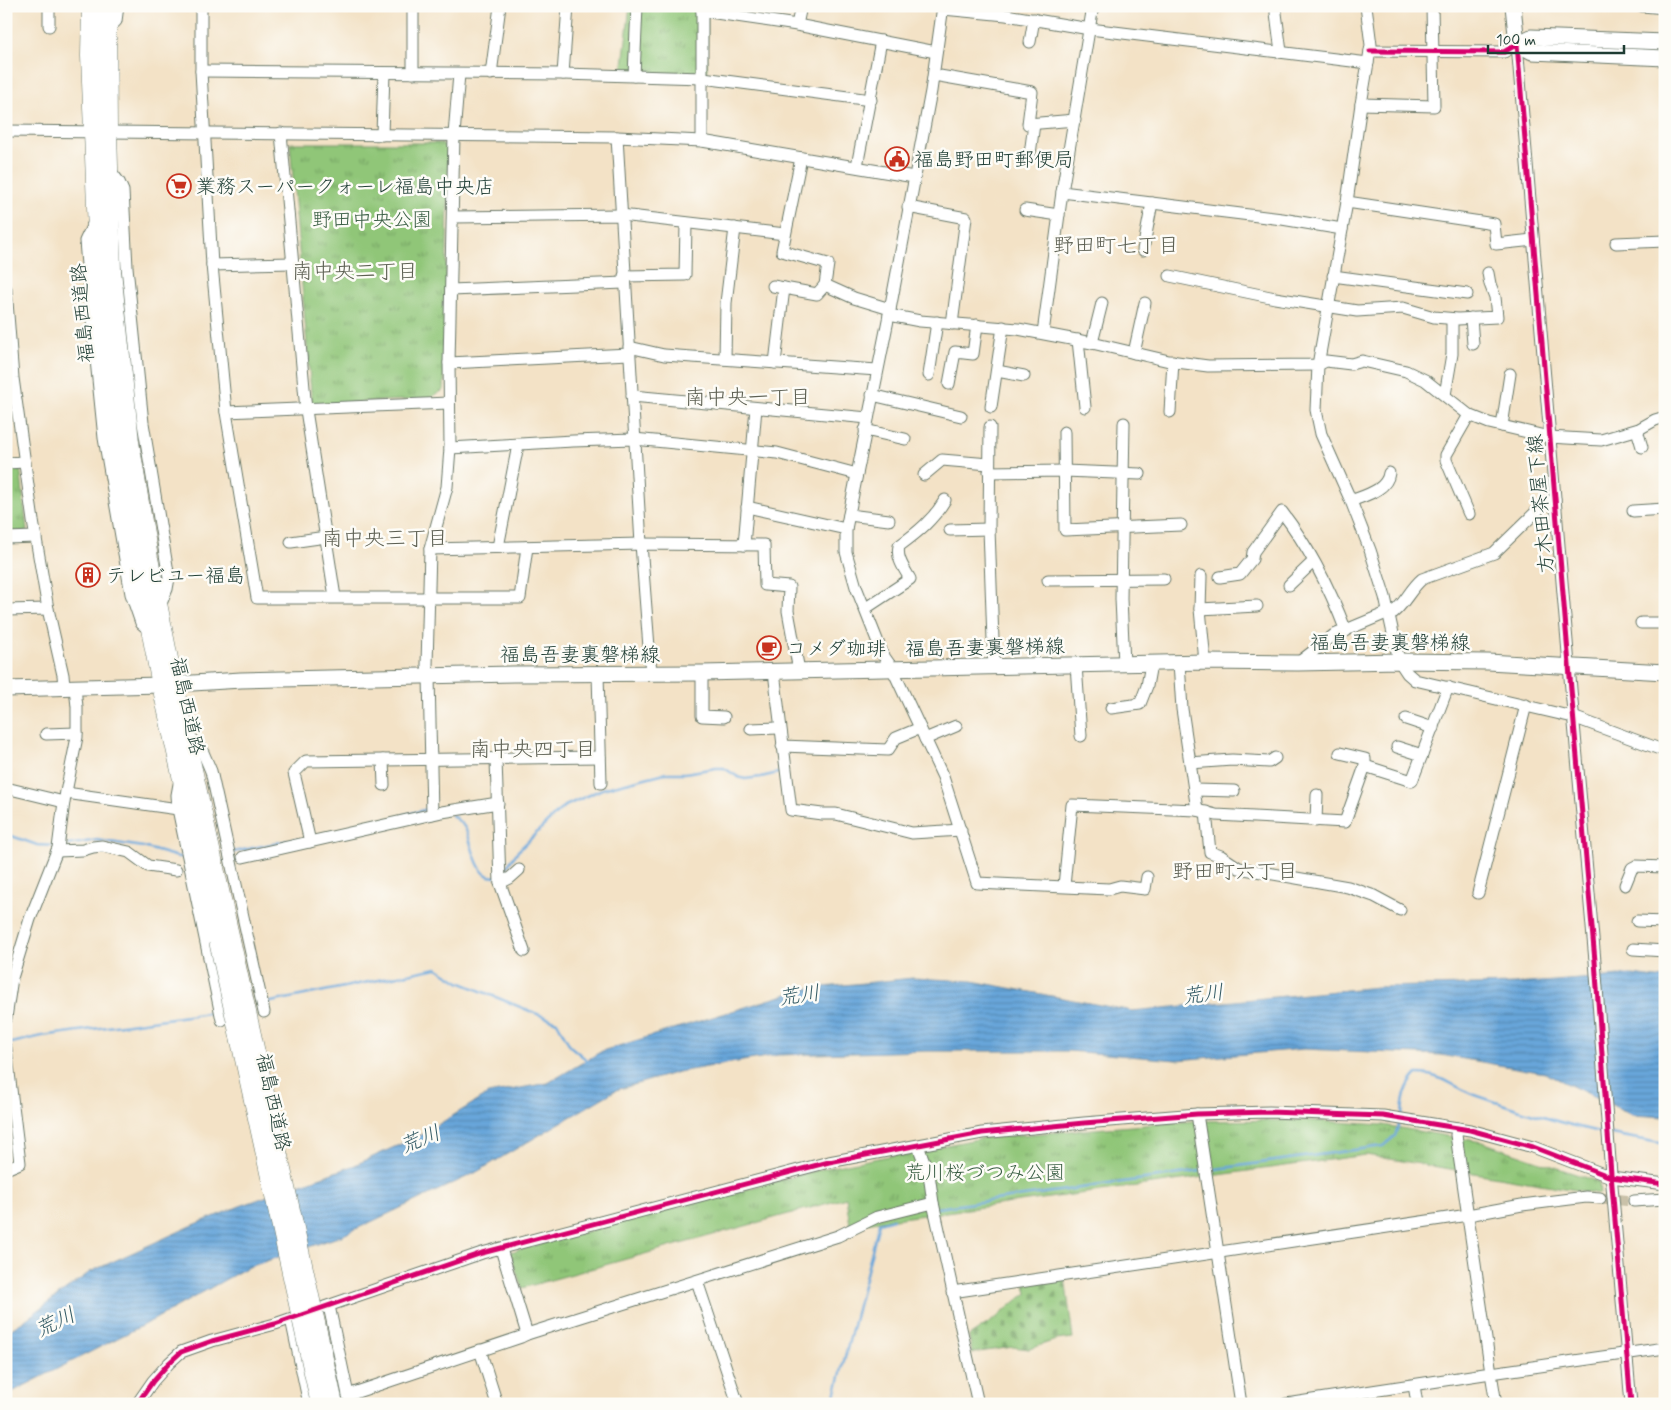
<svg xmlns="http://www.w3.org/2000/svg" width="1671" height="1410" font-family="Mynerve,'Klee One',sans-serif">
<defs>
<pattern id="cemetery-stones" width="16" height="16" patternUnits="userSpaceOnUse" patternTransform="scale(1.25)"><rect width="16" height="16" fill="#90c678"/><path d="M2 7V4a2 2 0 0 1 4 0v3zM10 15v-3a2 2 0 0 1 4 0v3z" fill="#75a263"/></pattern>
<pattern id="park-tufts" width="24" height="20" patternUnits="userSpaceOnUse" patternTransform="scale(1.25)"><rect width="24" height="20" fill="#90c678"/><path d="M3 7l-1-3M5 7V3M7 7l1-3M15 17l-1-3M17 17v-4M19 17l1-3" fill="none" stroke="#75a263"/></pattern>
<pattern id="water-rules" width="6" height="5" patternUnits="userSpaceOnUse" patternTransform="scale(1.25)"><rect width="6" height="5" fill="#68a6da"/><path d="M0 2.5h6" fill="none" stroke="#5588b2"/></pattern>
</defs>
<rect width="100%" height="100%" fill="#fdfcf7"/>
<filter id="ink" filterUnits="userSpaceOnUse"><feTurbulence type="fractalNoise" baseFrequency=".02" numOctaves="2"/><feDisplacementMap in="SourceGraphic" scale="10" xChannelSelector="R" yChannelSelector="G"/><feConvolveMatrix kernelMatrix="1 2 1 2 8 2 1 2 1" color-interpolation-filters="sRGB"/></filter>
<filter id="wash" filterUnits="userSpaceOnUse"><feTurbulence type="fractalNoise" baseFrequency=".0096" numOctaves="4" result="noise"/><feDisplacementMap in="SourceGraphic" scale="20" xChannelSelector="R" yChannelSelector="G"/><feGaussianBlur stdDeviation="1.12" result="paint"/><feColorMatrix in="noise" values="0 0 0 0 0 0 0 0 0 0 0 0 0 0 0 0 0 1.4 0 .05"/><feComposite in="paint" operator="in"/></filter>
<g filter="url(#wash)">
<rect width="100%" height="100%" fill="#f3e2c6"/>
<path fill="url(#cemetery-stones)" stroke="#588256" d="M1065,1278l8,60 -17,2 -27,9 -16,-2 -41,6 -3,-17 27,-18 21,-18 10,-6 -2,-10z"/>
<g fill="url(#park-tufts)" stroke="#588256">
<path d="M630,6h77v70l-85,-3z"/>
<path d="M290,143h151l8,6 -5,241 -16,9 -116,5z"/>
<path d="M6,466h14l7,65 -21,1z"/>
<path d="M1304,1120l79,5 99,17 117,40 1,12 -234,-39 -516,70 -4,-27 -324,90 -12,-36 316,-84 157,-30 211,-17z"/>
</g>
<path fill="url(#water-rules)" stroke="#447287" d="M1633,975l32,4v138l-32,-2 -88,-42 -104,-18 -137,-6 -127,11 -108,-9h-144l-147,4 -100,17 -62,18 -141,83 -134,63 -95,32 -91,51 -149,76v-63l15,-9 69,-51 101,-46 49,-20 115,-41 68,-31 65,-40 60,-11 54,-32 202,-62 109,-11 59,3 160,30 245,-24 138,-3z"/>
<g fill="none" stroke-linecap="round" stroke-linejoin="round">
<g stroke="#68a6da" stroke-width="2.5">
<path d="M404,815l24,-6"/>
<path d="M452,815c5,5 12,9 14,15 6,12 11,52 30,46"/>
<path d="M6,834l31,11 18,1"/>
<path d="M68,845l29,-5 46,7 35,10h7"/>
<path d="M233,852l63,-13"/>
<path d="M503,872l15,-21 45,-44 39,-18 63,-16h20l31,-5h8l14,9 7,2 16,-2 21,-5"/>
<path d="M266,1003l171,-35 22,14 98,40 13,24 18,15"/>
<path d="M7,1044l35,-8 174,-24"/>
<path d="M1402,1115c1,-16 3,-29 15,-41 23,-1 40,15 61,22 41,14 83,28 126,37"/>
<path d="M1611,1134l54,10"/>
<path d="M1209,1170l174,-24 12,-10 4,-13"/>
<path d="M937,1208l264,-37"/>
<path d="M833,1404l46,-181 14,-4"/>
</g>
</g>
</g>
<g filter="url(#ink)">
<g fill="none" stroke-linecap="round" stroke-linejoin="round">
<path stroke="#c9c1a9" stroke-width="11" stroke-dasharray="11 5.5" stroke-linecap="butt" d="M1600,1198l34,3"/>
<g stroke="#697767" stroke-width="13">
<g id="minor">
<path d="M201,6v65l11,194 14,147 31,186h263l7,-51"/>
<path d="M413,6v67"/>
<path d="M702,6v135"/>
<path d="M943,6l-12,85 -42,224 31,6 98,8 74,14 77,18 39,5 110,-1 8,-4 25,3 11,-3 44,10 19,9 44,35 20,8 60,14 52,3 38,-11 16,-9 10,-3"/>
<path d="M1366,6l5,39 -10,59 -14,98 -29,163 -2,45 5,24 30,67 19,49 15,47 14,64 8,12 8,7 158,37 92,34"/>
<path d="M1642,6l23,2"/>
<path d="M943,9l63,6 84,14 278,34"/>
<path d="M702,11l95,14 139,27"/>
<path d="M1276,13l5,39"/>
<path d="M797,25l4,-19"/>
<path d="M49,26v-20"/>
<path d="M107,30l9,-9 2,-15"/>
<path d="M1030,42l4,-23"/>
<path d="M1370,51l134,1 13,-8 55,657 23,260 16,213 20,230"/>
<path d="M201,71l362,3 140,4 168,22"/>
<path d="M459,74l-5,61 -5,228 180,-9"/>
<path d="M491,74l9,-68"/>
<path d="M563,74l5,-68"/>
<path d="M934,75l98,17 -4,32 47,-4"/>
<path d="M634,76l3,-70"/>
<path d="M1361,104l73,2 -2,-100"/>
<path d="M6,131l611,6 85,4 212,36"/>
<path d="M281,133l25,277 29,187"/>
<path d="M382,135l2,-62"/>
<path d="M617,137l24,407 10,129"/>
<path d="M1030,154l4,-30"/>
<path d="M801,158l-19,93 46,13 -3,21 29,13 36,11"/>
<path d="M857,166l24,-125"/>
<path d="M109,169l10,13 4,9 4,76 16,156 26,155 -2,11 -7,17"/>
<path d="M1062,192l220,27 60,10"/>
<path d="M1347,202l147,22 2,20 37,-4"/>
<path d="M908,207l58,11 -14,106"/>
<path d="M1025,210l34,5"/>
<path d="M453,217l168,-2 164,19"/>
<path d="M95,220l-10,21 5,60 14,137 27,156 10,29 8,7"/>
<path d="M1616,243l49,-2"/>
<path d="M1143,250l9,-47"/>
<path d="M212,265l80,-2"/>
<path d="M624,276l61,-1 1,-52"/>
<path d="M1170,276l105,22 82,13 46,-3 31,9 24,2 39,-2 -2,-20 -5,-13 -2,-11"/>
<path d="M1333,276l134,18"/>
<path d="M773,286l44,8 8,-9"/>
<path d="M6,289l7,89 20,143 15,88 15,66 1,12"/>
<path d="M451,290l173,-7"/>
<path d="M889,315l-43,214v23l10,35 27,68 9,13 51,109 34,106 132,6 11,-3 25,3 2,-12"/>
<path d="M1471,318l2,26"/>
<path d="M1043,333l19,-141 31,-186"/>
<path d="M1078,340l7,67"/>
<path d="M1092,343l10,-40"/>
<path d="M629,347l35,8 213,15"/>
<path d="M1134,353l11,-50"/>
<path d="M725,359l1,-56 9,-75"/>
<path d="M775,363l9,-75"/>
<path d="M997,371l27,5"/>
<path d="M929,375l8,-53"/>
<path d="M949,384l6,-32 18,2 4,-29"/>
<path d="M872,395l89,21"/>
<path d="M1445,395l7,-41v-35"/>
<path d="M632,396l236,22"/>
<path d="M991,407l12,-80"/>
<path d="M226,412l223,-9"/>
<path d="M1170,412l3,-51"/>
<path d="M1502,426l8,-52"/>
<path d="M990,427l-1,102 5,139"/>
<path d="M865,430l40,9"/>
<path d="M1637,430l5,17"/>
<path d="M1064,432l1,98 116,-5"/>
<path d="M450,448l123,-7 61,-2 143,14 80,21"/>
<path d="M6,463l19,-1"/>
<path d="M989,472l75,-1 76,3"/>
<path d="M924,475l18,-15 47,4"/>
<path d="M1351,501c15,-6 36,-11 38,-28"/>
<path d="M747,507l99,22"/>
<path d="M1633,511l32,-2"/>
<path d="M1469,514l-23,-54v-5l23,-40"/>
<path d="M849,515l40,5"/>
<path d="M950,530l39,-1"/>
<path d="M6,538l30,-1"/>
<path d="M291,542l35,-5"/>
<path d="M744,545l12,-137"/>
<path d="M498,547l20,-102"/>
<path d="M430,549l211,-5 123,1 1,40 24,2 -1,24 11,60"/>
<path d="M1201,576l-1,33 5,53"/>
<path d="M1220,577l20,-3 12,-15 1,-7 29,-40c27,35 48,77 64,119"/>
<path d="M1048,580l116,-1"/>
<path d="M1289,585l24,-23"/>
<path d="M866,608l44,-29c-6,-11 -14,-21 -11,-33 19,-14 34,-26 46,-46"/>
<path d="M1200,609l57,-3"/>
<path d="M6,610l42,-1"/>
<path d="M1390,615c14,-9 19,-25 32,-36l72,-26 46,-45 15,-9"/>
<path d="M1641,623h24"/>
<path d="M1179,663l3,46 15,101"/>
<path d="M1298,663l36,-28 55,-23"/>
<path d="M1124,664l-3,-65 3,-176"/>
<path d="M1076,665l5,71"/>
<path d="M774,672l17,138 31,4h14l76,19 49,-3"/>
<path d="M702,673v43l22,1"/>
<path d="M598,674l3,109"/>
<path d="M1111,708l29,-4 7,-18 4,-22"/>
<path d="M1406,719l27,9"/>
<path d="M751,729l29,-1"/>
<path d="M187,733l15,17 9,21 53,241"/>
<path d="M46,734l31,-1"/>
<path d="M925,739l31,-13"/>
<path d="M782,746l106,4 8,-12 24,-10"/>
<path d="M1397,747l25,8"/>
<path d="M1340,753l25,6v7"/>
<path d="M496,759l4,124 24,68"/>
<path d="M383,760l1,25"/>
<path d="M1190,763l42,-3 37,2 6,-4"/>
<path d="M179,784l-2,11 1,14 44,211"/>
<path d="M6,788l58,14"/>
<path d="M1194,790l40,1"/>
<path d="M66,793l112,16"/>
<path d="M1206,812l4,40 11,4 18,12 109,19 26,9 26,14"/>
<path d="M432,814l-3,-138 -2,-11 3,-116 17,-62 3,-39 -1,-85"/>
<path d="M1316,821l1,-26"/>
<path d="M310,842l-16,-69 12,-12 294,-4"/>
<path d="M57,851l26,-1 10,-3 9,-1 27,6 19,14 28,4"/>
<path d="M243,857l199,-45 56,-9"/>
<path d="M500,883l10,-5 9,-8"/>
<path d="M1625,885l7,-17 4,-2 29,1"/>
<path d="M1064,886l8,-81 125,5 19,5 129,7 20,-56 47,15 36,-94"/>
<path d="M1478,893l48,-188"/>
<path d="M1637,921l28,1"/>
<path d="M1633,949l32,2"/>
<path d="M6,1018l6,-40 18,-59 28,-71 6,-46 13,-65v-30l-2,-20"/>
<path d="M6,1048l14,115 -14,6"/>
<path d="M1197,1114l44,290"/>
<path d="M918,1146l11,28 4,29 45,201"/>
<path d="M1634,1201l31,-2"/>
<path d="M697,1281l41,123"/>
<path d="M952,1292l516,-77 54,-10 64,-8 14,1"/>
<path d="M329,1306l21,98"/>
<path d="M291,1319l18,85"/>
<path d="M527,1334l311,-98 39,-19 56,-14"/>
<path d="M480,1350l17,54"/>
<path d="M1414,1385l3,19"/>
<path d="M348,1395l173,-58 6,-3 -26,-85"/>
<path d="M137,1404l16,-23 16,-18 12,-11 31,-11 63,-17 207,-71 347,-91 153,-29 102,-10 113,-9 72,-2 114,4 87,14 63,17 78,30 54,7"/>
<path d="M1286,1404l205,-31 -35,-238 2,-7"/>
<path d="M1496,1404l-5,-31 174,-25"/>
</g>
</g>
<g stroke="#697767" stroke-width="17">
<g id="major">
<path d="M1513,6l4,38"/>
<path d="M1517,44l14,-7 134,5"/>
<path d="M1517,44l15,8 133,6"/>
<path d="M6,689l155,-4 80,-5 272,-6 189,-1 503,-11 93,1 101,-2 89,1 177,10"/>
</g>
</g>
<g stroke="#697767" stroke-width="19">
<g id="highway">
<path d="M91,6l-1,50 9,225 14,135 23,141 25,128 57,256"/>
<path d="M107,6l1,126 4,139 18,171 19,116 25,126 57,256"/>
</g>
</g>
<use href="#minor" stroke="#fff" stroke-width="11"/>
<use href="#major" stroke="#fff" stroke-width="15"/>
<use href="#highway" stroke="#fff" stroke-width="18"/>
<g stroke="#697767" stroke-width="19" stroke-linecap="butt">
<g id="highway-bridge">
<path d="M231,940l103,464"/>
<path d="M218,941l102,463"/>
</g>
</g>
<use href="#highway-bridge" stroke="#fff" stroke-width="18"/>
<g stroke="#fdfcf7" stroke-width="8">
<g id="cycleway">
<path d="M1370,51l134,1 13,-8 55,657 23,260 16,213 20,230"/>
<path d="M137,1404l16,-23 16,-18 12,-11 31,-11 63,-17 207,-71 347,-91 153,-29 102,-10 113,-9 72,-2 114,4 87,14 63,17 78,30 54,7"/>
</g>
</g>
<use href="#cycleway" stroke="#d6006c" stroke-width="5"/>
</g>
</g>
<defs>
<g id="civic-ring" transform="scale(1.25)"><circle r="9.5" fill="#fdfcf7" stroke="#c8321e" stroke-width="1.5"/><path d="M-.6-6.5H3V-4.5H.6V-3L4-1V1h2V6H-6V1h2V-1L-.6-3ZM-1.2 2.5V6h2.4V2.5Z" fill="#c8321e"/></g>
<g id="supermarket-ring" transform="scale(1.25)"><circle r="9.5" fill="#fdfcf7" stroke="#c8321e" stroke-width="1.5"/><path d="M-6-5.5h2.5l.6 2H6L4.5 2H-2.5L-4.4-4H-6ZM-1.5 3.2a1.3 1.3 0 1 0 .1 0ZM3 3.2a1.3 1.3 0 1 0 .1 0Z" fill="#c8321e"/></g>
<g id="building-ring" transform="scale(1.25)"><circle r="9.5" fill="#fdfcf7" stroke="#c8321e" stroke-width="1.5"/><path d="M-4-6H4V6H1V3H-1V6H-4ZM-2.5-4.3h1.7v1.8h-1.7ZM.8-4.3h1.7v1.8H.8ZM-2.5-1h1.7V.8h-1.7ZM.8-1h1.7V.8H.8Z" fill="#c8321e"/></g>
<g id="cafe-ring" transform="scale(1.25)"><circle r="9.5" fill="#fdfcf7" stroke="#c8321e" stroke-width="1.5"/><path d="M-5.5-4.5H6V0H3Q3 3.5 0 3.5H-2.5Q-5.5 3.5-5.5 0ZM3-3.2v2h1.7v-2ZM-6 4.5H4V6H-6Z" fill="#c8321e"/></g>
</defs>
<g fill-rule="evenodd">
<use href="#civic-ring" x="897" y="159"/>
<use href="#supermarket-ring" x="179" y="186"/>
<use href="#building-ring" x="88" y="575"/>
<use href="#cafe-ring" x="769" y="648"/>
</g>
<g text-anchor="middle" stroke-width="5" stroke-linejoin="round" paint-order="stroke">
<g font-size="20" fill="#1f3d34" stroke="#fdfcf7" text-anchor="start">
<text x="914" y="166">福島野田町郵便局</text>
<text x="196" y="193">業務スーパークォーレ福島中央店</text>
<text x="106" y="582">テレビユー福島</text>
<text x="786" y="655">コメダ珈琲</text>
</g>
<g font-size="20" fill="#3b5f45" stroke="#fdfcf7">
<text x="372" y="226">野田中央公園</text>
<text x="985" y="1179">荒川桜づつみ公園</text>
</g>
<g font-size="20" fill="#1f3d34" stroke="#fdfcf7">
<text transform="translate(82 313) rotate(-95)" y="7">福島西道路</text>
<text transform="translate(1540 504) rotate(-95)" y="7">方木田茶屋下線</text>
<text x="1390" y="649">福島吾妻裏磐梯線</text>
<text transform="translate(985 647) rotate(-1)" y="7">福島吾妻裏磐梯線</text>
<text x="580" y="661">福島吾妻裏磐梯線</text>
<text transform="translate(188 706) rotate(78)" y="7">福島西道路</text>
<text transform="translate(274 1102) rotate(78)" y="7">福島西道路</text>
</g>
<g font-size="21" fill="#5d6053" stroke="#fdfcf7">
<text x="1116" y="252">野田町七丁目</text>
<text x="355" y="278">南中央二丁目</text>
<text x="748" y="404">南中央一丁目</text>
<text x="385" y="545">南中央三丁目</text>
<text x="533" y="756">南中央四丁目</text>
<text x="1235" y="878">野田町六丁目</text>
</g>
<g font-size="21" font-style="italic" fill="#355c66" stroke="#fdfcf7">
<text transform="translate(1203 994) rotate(-7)" y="7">荒川</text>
<text transform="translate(799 995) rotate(-8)" y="7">荒川</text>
<text transform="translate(420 1139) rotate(-22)" y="7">荒川</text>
<text transform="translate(55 1322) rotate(-25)" y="7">荒川</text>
</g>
</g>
<rect width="1671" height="1410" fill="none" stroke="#fdfcf7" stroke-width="25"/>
<path d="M1488 45v8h136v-8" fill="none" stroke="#1f3d34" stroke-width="2.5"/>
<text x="1496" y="45" font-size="15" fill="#1f3d34" stroke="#fdfcf7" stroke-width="4" paint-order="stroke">100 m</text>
</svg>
